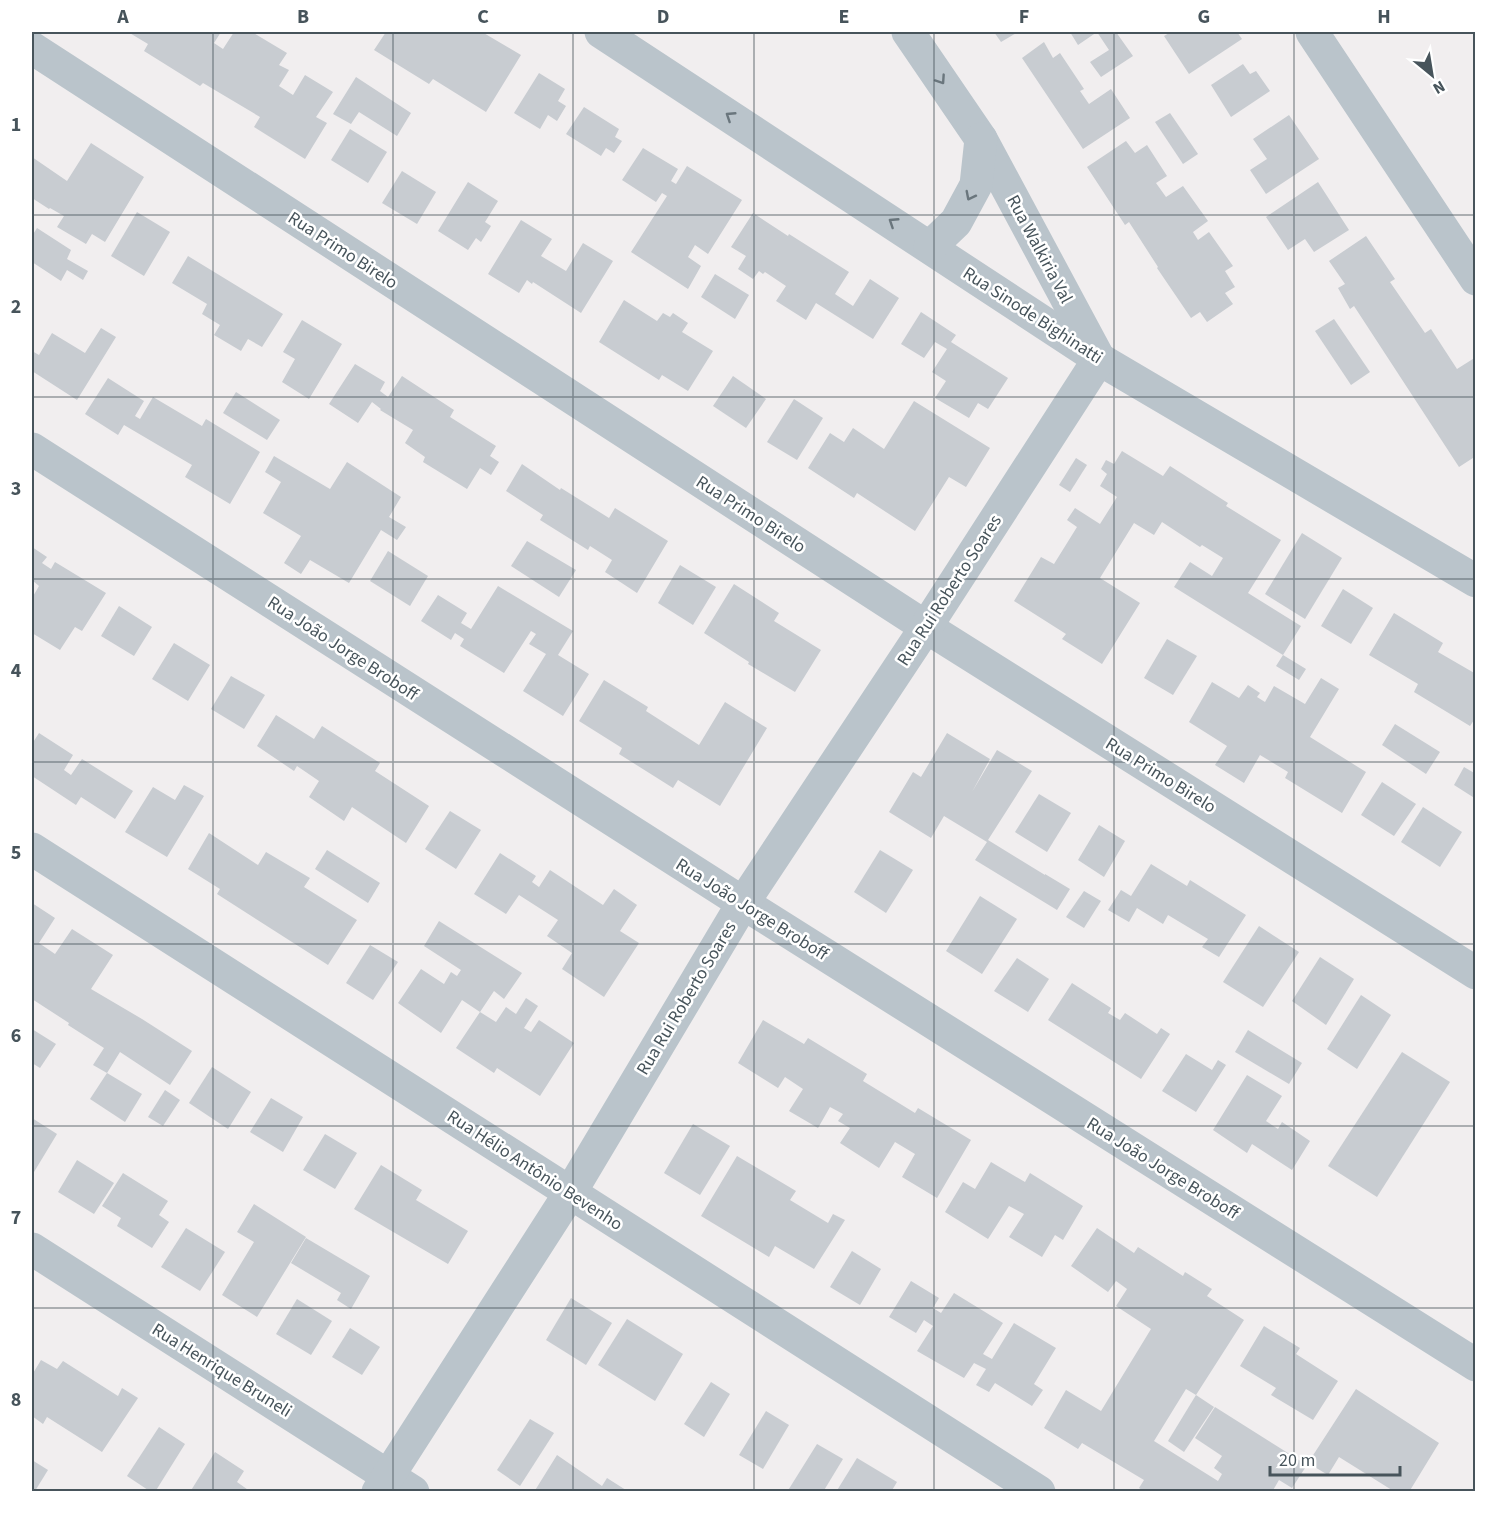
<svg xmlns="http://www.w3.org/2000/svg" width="1507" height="1523" font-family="'Source Sans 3',sans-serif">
<rect width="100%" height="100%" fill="#f1eeef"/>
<g fill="#c8ccd1">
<path d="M128,32h93l-7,11 9,6 11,-17h18l35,21 -8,12 10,5 -10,16 14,9 12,-20 28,17 -17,25 11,6 -22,36 -51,-32 6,-10 -57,-34 -3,3 -56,-35 4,-7z"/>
<path d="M386,32h96l39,23 -35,57 -53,-33 -4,5 -55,-34z"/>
<path d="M994,32h24l-17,10z"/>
<path d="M1070,32h46l17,24 -32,21 -11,-15 19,-12 -12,-18 -19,13z"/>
<path d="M1171,32h66l5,7 -53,35 -25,-38z"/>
<path d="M1044,42l9,16 7,-5 24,36 -4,2 9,13 22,-15 19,29 -47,31 -61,-91z"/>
<path d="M1243,64l7,10 6,-3 14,20 -39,26 -20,-32z"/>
<path d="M539,73l26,16 -7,12 8,5 -9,15 -9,-6 -8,14 -26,-16z"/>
<path d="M356,77l55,36 -14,23 -38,-24 -8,12 -18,-10z"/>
<path d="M584,107l35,22 -4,8 7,4 -8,12 -8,-5 -5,8 -35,-22z"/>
<path d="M1170,113l28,41 -15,10 -28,-42z"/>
<path d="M1289,115l30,44 -53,35 -16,-24 17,-11 -14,-20z"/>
<path d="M350,129l37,23 -19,31 -37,-23z"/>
<path d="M1126,141l9,12 12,-8 20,31 -11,7 10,14 17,-11 25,35 -15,11 5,8 11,-8 24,34 -8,5 10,16 -10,6 8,11 -26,18 -7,-10 -9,6 -34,-50 1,-1 -29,-45 -4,3 -38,-58z"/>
<path d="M91,143l53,34 -39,65 -13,-8 -6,10 -29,-17 7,-11 -14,-8 -1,1 -17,-11v-41l35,24z"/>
<path d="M643,148l35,21 -7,12 5,3 11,-18 55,34 -34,54 -13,-9 -7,12 13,9 -13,23 -57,-37 36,-56 -5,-3 -6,9 -34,-22z"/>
<path d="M402,171l34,21 -19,32 -35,-21z"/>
<path d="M468,182l30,19 -13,21 6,4 -10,16 -5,-4 -8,12 -30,-19z"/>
<path d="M1318,182l31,48 -35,22 -9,-13 -17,11 -22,-33z"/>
<path d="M137,212l33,20 -26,44 -33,-20z"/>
<path d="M753,213l35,23 1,-2 60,38 -14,22 18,12 17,-27 29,19 -26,41 -57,-36 -10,17 -30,-19 10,-15 -21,-14 -2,2 -4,-3 -6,8 -15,-10 8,-13 -15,-9z"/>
<path d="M521,220l31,19 -11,17 25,15 17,-28 30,18 -32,52 -48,-31 -1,2 -5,-4 -8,13 -31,-19z"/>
<path d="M37,228l34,22 -4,9 21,12 -5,9 -16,-10 -6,11 -29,-19v-26z"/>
<path d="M1366,236l29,43 -5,3 35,51 6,-4 26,40 19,-12v99l-17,11 -105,-161 -4,3 -12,-21 7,-4 -16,-23z"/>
<path d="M188,256l95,58 -21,33 -14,-8 -7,12 -27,-16 6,-10 -18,-11 5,-10 -35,-21z"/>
<path d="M715,274l34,21 -14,24 -34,-22z"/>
<path d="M624,300l33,21 6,-8 7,4 3,-4 15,10 -6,9 31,19 -25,40 -26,-16 -3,5 -60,-38z"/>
<path d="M921,312l35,23 -5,7 57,36 -20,31 -10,-6 -9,15 -34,-20 11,-17 -14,-9 15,-23 -12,-7 -11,16 -23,-14z"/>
<path d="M1334,319l36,53 -19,13 -36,-54z"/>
<path d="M302,320l40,24 -33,55 -27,-17 13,-23 -12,-7z"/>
<path d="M101,328l15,9 -39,63 -45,-29v-20l7,4 13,-22 33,20z"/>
<path d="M355,364l30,18 -5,9 8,6 14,-21 52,34 -4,7 46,29 -6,10 9,6 -8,13 -11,-7 -13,21 -44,-27 2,-5 -20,-14 8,-13 -33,-20 1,-1 -9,-7 -14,21 -29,-19z"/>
<path d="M733,376l33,23 -20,29 -33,-22z"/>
<path d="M108,378l36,23 -9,15 5,3 13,-22 49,29 4,-7 54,33 -30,52 -45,-27 7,-12 -68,-40 -6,10 -33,-21z"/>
<path d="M236,392l44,28 -13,20 -44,-27z"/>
<path d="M794,399l29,19 -26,42 -30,-18z"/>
<path d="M914,401l76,47 -24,39 -17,-10 -34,54 -58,-38 -3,5 -46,-30 22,-35 14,9 9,-14 31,21z"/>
<path d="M1122,451l41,25 7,-10 58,37 -2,3 55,34 -33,53 53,33 -18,29 23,14 -7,11 -23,-14 7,-11 -109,-68 16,-25 22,14 11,-18 -21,-13 -2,2 -38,-25 -8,13 -20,-12 -34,55 40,25 -38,61 -40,-25 4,-5 -52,-33 27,-44 13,7 23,-37 -10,-7 8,-12 25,16 17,-27 -17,-11 7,-12 -6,-5 5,-9 8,4z"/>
<path d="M274,456l56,33 17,-27 54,35 -12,20 17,10 -9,13 -16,-10 -32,53 -39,-23 -9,14 -17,-11 17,-27 -38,-23 18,-31 -16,-10z"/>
<path d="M1076,458l11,7 -17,27 -11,-7z"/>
<path d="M522,464l38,26 1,-2 48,30 6,-10 53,33 -31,52 -32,-21 7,-12 -22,-14 -2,4 -48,-30 3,-5 -37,-24z"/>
<path d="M1302,533l40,25 -37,61 -40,-25z"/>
<path d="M527,541l49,29 -17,27 -48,-31z"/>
<path d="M32,547l15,10 -5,6 9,6 4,-7 51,31 -24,38 -7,-4 -15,23 -28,-17v-35l7,-12 -7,-6z"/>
<path d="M388,551l40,25 -18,30 -40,-25z"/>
<path d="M680,565l36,22 -23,38 -35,-22z"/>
<path d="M734,584l45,29 -5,8 47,29 -26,42 -47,-28 1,-2 -45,-29z"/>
<path d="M498,586l75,45 -15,24 31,19 -26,42 -40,-25 23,-37 -17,-10 7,-10 -5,-3 -27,42 -44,-27 4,-7 -9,-6 -4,7 -30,-19 17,-26 29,18 -6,10 10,6z"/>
<path d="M1343,589l30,19 -22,36 -30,-18z"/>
<path d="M119,606l33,21 -18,29 -33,-20z"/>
<path d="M1394,613l49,30 -5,9 38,22v43l-6,9 -56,-34 4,-8 -49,-29z"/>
<path d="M1167,639l30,17 -24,39 -29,-17z"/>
<path d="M174,643l36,22 -22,36 -36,-22z"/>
<path d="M231,676l34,19 -21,34 -33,-20z"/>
<path d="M1321,678l18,11 -29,48 56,35 -24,41 -57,-35 3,-6 -28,-17 -16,28 -29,-18 12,-19 -38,-24 23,-40 27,16 9,-13 12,8 -3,4 8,5 9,-16 31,18z"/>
<path d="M604,680l44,27 -2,4 53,34 26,-43 42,26 -47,78 -42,-26 -5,8 -54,-34 3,-6 -43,-27z"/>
<path d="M276,715l38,24 8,-13 58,37 -5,8 54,35 -23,37 -54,-36 -8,14 -35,-24 10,-16 -22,-15 -3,5 -37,-25z"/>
<path d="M1395,724l45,28 -14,22 -44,-29z"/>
<path d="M39,733l34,22 -9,15 7,5 11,-16 51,32 -18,28 -34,-22 -5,8 -44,-29v-32z"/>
<path d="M947,733l43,26 -18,33 25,-42 35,21 -44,69 57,35v-1l25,15 -13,21 -82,-50 12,-18 -43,-26 -13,22 -42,-26 24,-40 8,5z"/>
<path d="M1464,767l12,7v25l-22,-14z"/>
<path d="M1382,782l34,22 -22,32 -33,-21z"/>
<path d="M184,785l20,11 -37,61 -42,-25 28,-45 22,13z"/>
<path d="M1039,794l32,19 -24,39 -32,-20z"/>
<path d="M1423,807l39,25 -22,35 -39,-25z"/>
<path d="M450,811l31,19 -25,39 -31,-20z"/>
<path d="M1099,825l26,16 -21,36 -26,-17z"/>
<path d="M209,833l49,32 8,-13 44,26 -6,9 53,33 -29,45 -111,-71 3,-5 -32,-20z"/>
<path d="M327,850l53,33 -12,20 -53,-34z"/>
<path d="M880,850l33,20 -27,43 -32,-21z"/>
<path d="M500,853l36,23 -4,6 7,5 11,-17 53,35 11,-16 23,16 -17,26 19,12 -35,54 -42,-28 10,-16 -25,-17 11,-16 -39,-25 -13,19 -32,-20z"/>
<path d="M1151,864l36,22 3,-6 56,35 -27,42 -17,-10 6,-8 -40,-24 -5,9 -26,-16 -8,14 -21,-12 13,-20 10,6z"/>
<path d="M1084,891l17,10 -17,27 -18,-11z"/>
<path d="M980,896l37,23 -35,55 -36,-23z"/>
<path d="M32,903l23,15 -16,25 16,11 17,-25 41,26 -22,34 51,30 50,32 -22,34 -50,-33 -13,21 -14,-8 11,-17 -36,-23 1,-2 -37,-24z"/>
<path d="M439,921l83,52 -18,26 -10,-8 -14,21 -18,-12 -21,33 -43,-30 23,-34 23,15 7,-12 6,4 4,-6 -37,-24z"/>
<path d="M1259,926l40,26 -36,55 -40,-25z"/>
<path d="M370,945l28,17 -25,38 -27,-17z"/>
<path d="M1320,957l34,22 -28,46 -34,-24z"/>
<path d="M1017,958l32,21 -21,33 -34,-21z"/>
<path d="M1072,983l39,25 -3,5 12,7 5,-7 32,21 4,-6 9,6 -29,45 -93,-59z"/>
<path d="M1361,995l30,20 -34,54 -30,-20z"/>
<path d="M526,998l12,8 -14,22 7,4 8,-12 35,23 -34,53 -43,-28 -3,5 -38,-25 24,-36 16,10 10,-15 10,7z"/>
<path d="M763,1020l41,24 4,-6 59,36 -4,7 52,32 3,-5 53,32 -34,58 -35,-21 13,-23 -20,-12 -16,26 -39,-25 10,-15 -12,-7 5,-7 -13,-7 -12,21 -29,-17 14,-22 -18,-12 -7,11 -40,-25z"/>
<path d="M32,1029l24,15 -16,24 -8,-5z"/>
<path d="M1248,1030l54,33 -13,21 -54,-32z"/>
<path d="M1402,1052l48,30 -73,115 -49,-31z"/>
<path d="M1186,1054l26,16 6,-10 8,5 -30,47 -34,-21z"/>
<path d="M212,1067l39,25 -23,37 -39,-26z"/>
<path d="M107,1073l35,21 -17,28 -35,-23z"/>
<path d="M1247,1075l35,21 -16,25 12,8 4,-7 28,19 -18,29 -40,-26 -5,9 -34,-23z"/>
<path d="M165,1090l15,10 -17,26 -15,-9z"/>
<path d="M271,1098l32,19 -20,35 -33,-20z"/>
<path d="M32,1118l25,16 -23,38 -2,-2z"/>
<path d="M693,1124l37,22 -30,49 -36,-22z"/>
<path d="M325,1134l32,19 -22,36 -32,-19z"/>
<path d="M737,1156l59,35 -6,9 38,23 5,-9 12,6 -31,49 -39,-23 -6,11 -68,-41z"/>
<path d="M77,1160l37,23 -20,31 -36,-22z"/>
<path d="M991,1162l34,20 5,-9 53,33 -20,34 -8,-5 -13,22 -33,-20 15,-23 -15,-8 -21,33 -43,-27 18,-30 12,7z"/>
<path d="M381,1165l41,25 -6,10 52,31 -20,33 -94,-55z"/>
<path d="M123,1173l45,28 -9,14 10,7 -17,26 -35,-22 4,-8 -19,-12z"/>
<path d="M254,1204l52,33 -49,80 -35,-22 32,-53 -17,-10z"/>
<path d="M186,1228l39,24 -25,39 -39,-24z"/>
<path d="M1097,1228l37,25 4,-6 45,29 2,-4 27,17 -5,7 37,24 -48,75 -10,-6 -32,52 64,40 4,-7 -8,-6 8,-12 -27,-18 20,-31 92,58 -15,23 -13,-8 -7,12h-127l-6,-4 5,-8 -62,-37 -4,6 -34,-21 22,-38 35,21 50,-82 -35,-23 11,-17 -11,-8 -8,11 -37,-26z"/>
<path d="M306,1238l64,38 -19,33 -14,-9 4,-7 -50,-30z"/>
<path d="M852,1251l29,18 -21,36 -30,-18z"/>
<path d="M911,1281l28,17 -6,10 8,5 13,-20 49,30 -20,31 9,5 22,-36 42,25 -22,36 9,6 -11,16 -37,-23 -6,9 -13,-7 10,-16 -12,-6 -10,15 -47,-27 16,-25 -9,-6 -8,13 -27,-16z"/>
<path d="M571,1298l41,25 -26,42 -40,-25z"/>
<path d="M297,1299l35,22 -21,34 -35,-21z"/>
<path d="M627,1319l56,35 -28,47 -57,-36z"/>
<path d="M1264,1326l36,22 -4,6 42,27 -25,39 -42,-25 5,-7 -36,-22z"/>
<path d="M350,1328l30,19 -18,28 -30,-18z"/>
<path d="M41,1360l16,9 6,-8 55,35 4,-8 16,10 -36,54 -55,-35 -4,7 -11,-8v-41z"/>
<path d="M711,1382l19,12 -26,43 -20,-13z"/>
<path d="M1356,1389l83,54 -30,49h-14l-56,-35 -11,18 -20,-12z"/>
<path d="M1196,1395l18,12 -30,45 -16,-11z"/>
<path d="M766,1411l23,14 -26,44 -24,-14z"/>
<path d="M530,1419l24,14 -34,53 -23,-16z"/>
<path d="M159,1427l26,17 -30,48h-4l-24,-16z"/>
<path d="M817,1444l26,15 -20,33h-36z"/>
<path d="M215,1452l29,19 -7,11 14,10h-61z"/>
<path d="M557,1455l45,31 5,-8 22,14h-95z"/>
<path d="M857,1458l40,24 -6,10h-55z"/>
<path d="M32,1460l16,10 -13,21 -3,-2z"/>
</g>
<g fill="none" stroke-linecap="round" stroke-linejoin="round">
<g stroke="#bac4cb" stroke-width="33">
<path d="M601,32l498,327 377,222"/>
<path d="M908,32l73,107 116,216"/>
<path d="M32,48l894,579 550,346"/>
<path d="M930,247l26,-25 20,-37 5,-46"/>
<path d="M32,449l711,454 733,462"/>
<path d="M32,849l1007,643"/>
<path d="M32,1249l381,243"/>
<path d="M378,1492l192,-299 173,-290 183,-276 173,-268"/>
</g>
<path stroke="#bac4cb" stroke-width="33" d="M1312,32l164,247"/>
</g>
<defs><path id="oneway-chevron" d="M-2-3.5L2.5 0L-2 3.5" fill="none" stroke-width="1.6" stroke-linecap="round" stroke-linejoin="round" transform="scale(1.5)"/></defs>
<g stroke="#6a767d">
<use href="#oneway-chevron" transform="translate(941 80) rotate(56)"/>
<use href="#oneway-chevron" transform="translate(730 116) rotate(-147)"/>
<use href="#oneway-chevron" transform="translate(970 196) rotate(117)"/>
<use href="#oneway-chevron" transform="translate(893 222) rotate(-147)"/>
</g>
<path fill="none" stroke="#47545b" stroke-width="1.5" stroke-opacity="0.55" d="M213,32v1460M393,32v1460M573,32v1460M754,32v1460M934,32v1460M1114,32v1460M1294,32v1460M32,215h1444M32,397h1444M32,579h1444M32,762h1444M32,944h1444M32,1126h1444M32,1308h1444"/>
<g text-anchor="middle" stroke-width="5" stroke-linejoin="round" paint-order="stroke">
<g font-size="18" fill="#47545b" stroke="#fff">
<text transform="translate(1040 249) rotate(62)" y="6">Rua Walkiria Val</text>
<text transform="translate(343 250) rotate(33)" y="6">Rua Primo Birelo</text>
<text transform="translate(1033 315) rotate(33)" y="6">Rua Sinode Bighinatti</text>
<text transform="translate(751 514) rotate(33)" y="6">Rua Primo Birelo</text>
<text transform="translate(949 590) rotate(-57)" y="6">Rua Rui Roberto Soares</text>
<text transform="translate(343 648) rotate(33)" y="6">Rua João Jorge Broboff</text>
<text transform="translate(1161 775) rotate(32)" y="6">Rua Primo Birelo</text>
<text transform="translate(752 909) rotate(32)" y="6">Rua João Jorge Broboff</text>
<text transform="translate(686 998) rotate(-59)" y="6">Rua Rui Roberto Soares</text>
<text transform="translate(1163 1168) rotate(32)" y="6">Rua João Jorge Broboff</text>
<text transform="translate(535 1170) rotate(33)" y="6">Rua Hélio Antônio Bevenho</text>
<text transform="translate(222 1370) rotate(32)" y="6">Rua Henrique Bruneli</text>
</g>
</g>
<rect width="1507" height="1523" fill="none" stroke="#ffffff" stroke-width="66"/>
<g transform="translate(1432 75) rotate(150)" stroke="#ffffff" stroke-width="4.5" paint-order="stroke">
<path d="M0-4.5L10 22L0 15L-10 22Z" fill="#47545b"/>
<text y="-9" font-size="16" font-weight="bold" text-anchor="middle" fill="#47545b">N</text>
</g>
<path d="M1270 1466v9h130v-9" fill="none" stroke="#47545b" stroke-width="3"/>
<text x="1279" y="1466" font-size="18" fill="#47545b" stroke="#ffffff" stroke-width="4.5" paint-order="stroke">20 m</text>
<rect x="33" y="33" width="1441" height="1457" fill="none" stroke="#47545b" stroke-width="2"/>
<g font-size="20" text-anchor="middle" font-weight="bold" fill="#47545b">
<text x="123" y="23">A</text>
<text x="303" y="23">B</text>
<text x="483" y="23">C</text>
<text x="663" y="23">D</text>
<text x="844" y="23">E</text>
<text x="1024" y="23">F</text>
<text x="1204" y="23">G</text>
<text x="1384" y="23">H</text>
<text x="16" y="131">1</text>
<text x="16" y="313">2</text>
<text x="16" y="495">3</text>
<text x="16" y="677">4</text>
<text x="16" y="859">5</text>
<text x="16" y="1042">6</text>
<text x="16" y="1224">7</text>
<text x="16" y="1406">8</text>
</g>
</svg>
